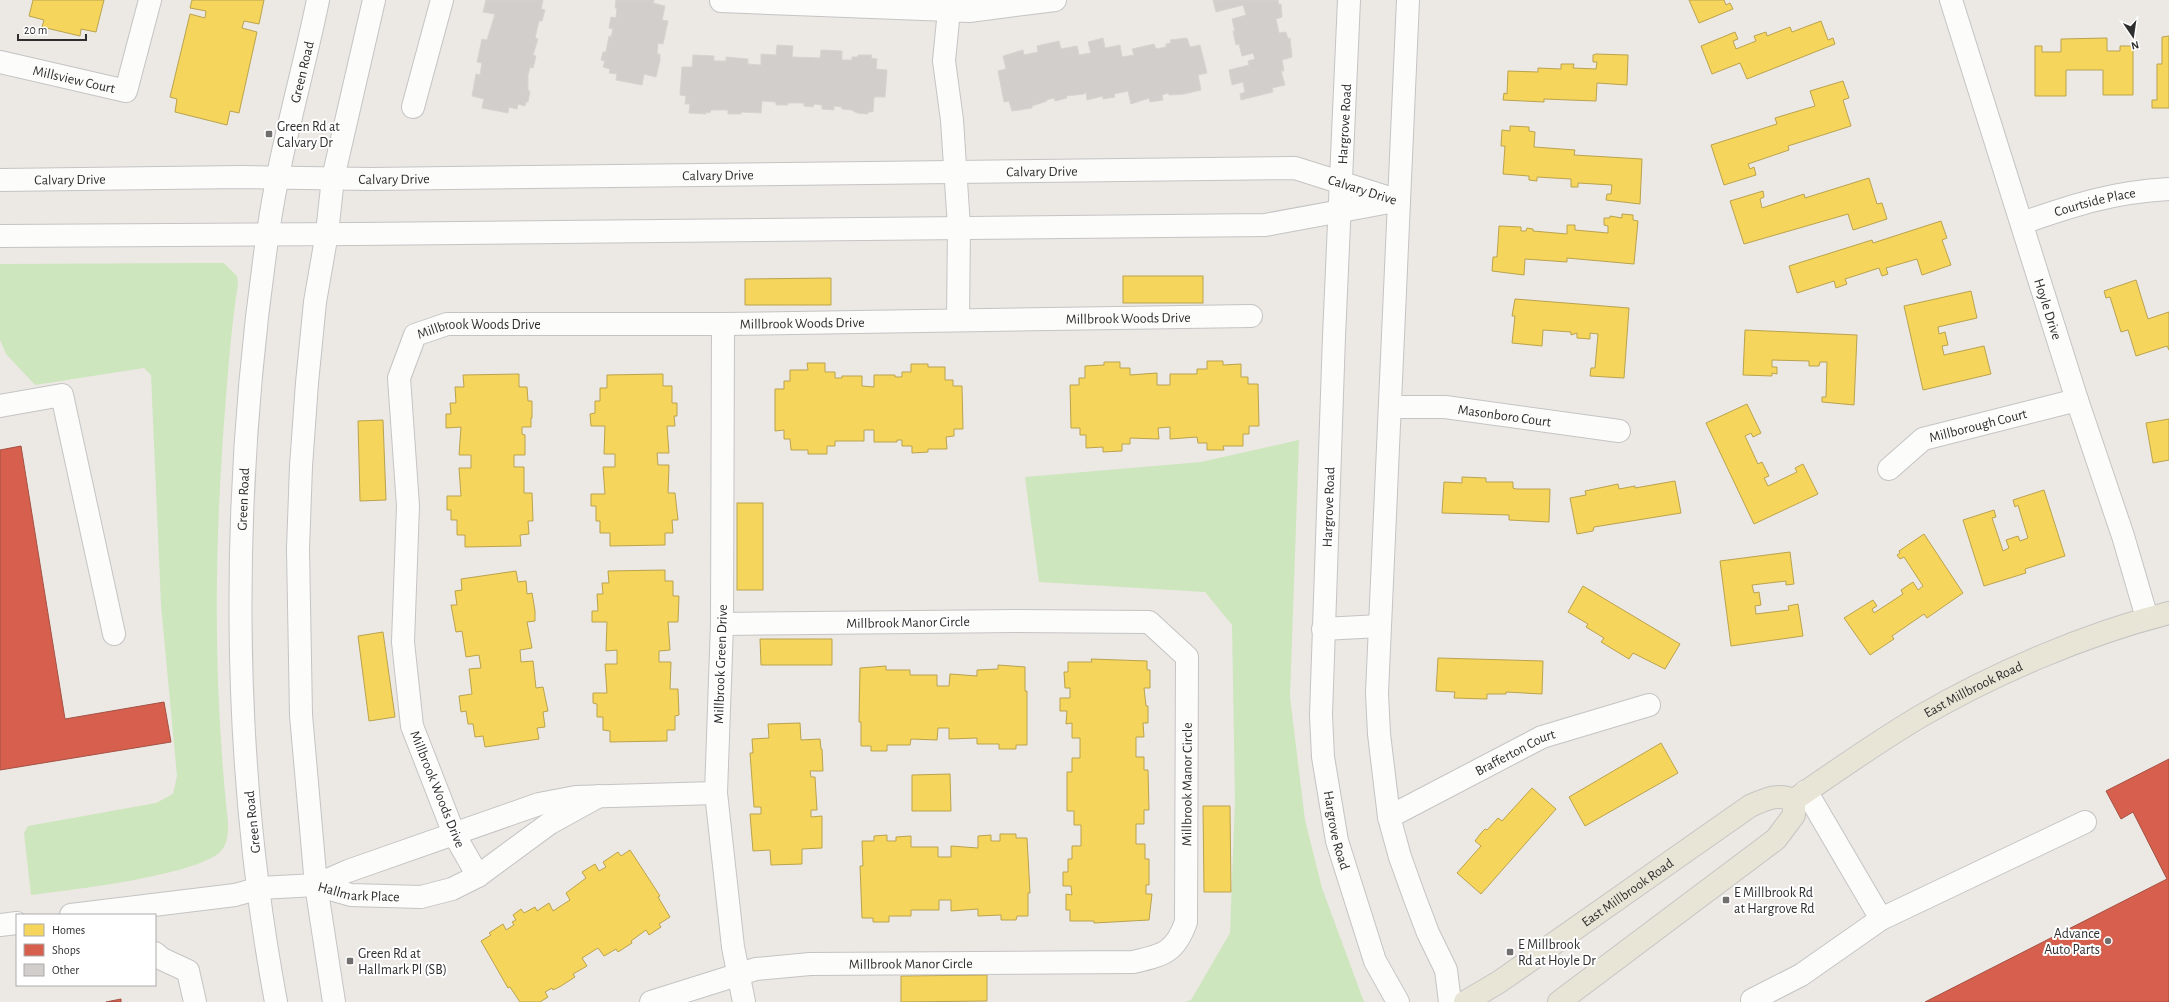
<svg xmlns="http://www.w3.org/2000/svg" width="2169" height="1002" font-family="'Alegreya Sans',sans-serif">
<rect width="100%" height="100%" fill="#ece8e4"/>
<g fill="#cee6be">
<path d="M192,263h32l13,13 1,8c-8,51 -11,102 -15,153 -9,131 -9,255 5,386 0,10 0,21 -8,29 -26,24 -150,38 -189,43l-7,-62 4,-7 128,-23 17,-9 4,-18 -16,-171 -10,-230 -7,-7 -109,17 -29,-31 -6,-14v-76z"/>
<path d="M1299,440l-9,257 15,123 17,68 42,114h-179l6,-2 39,-67 5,-133 -3,-175 -27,-33 -166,-10 -14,-105 176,-15z"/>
</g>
<g fill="#f6d55c" stroke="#baa34e">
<path d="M33,0h71l-8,32 -15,-3 -1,7 -38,-9 2,-7 -15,-4z"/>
<path d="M192,0h72l-5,24 -15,-3 -2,7 15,4 -18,81 -9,-2 -3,14 -52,-13 2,-13 -7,-2 20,-83 15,4 1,-7 -16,-3z"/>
<path d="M1689,0h35l2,5 4,-2 3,6 -34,14z"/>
<path d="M1821,21l7,19 5,-2 2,6 -88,35 -7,-16 -28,11 -11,-28 34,-14 3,7 -5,2 3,8 20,-8 -2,-5 12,-4 1,4 23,-9 2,5z"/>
<path d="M2169,36v72h-17v-8h5v-36h5v-27z"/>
<path d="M2107,38v13h13v-5h13v49h-30v-25h-37v26h-31v-50h7v6h19v-13z"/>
<path d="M1596,54l32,1 -1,30 -30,-2 -1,18 -52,-2v3l-41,-2 1,-7 3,1 1,-23 30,1v-4l23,1v-5h13l-1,4 23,1 1,-7h-4v-7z"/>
<path d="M1843,81l6,17 -6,2 8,26 -63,20 1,4 -41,14 2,5 4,-2 2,8 -32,10 -13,-40 66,-21 -2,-6 40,-12 -5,-15z"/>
<path d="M1510,126l19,1v4l6,1 -1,15 41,3 -1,5 68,4 -2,45 -34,-4 1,-6h4l1,-9 -34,-2v4h-7v-8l-34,-2v4l-8,-1v-4l-26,-2 2,-28h-4l1,-16 8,1z"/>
<path d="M1869,178l8,26 5,-1 5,16 -34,11 -5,-16 -104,30 -14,-43 33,-10 1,6 -4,2 2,9 42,-14 1,4z"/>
<path d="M1622,214l11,1v5l5,1 -4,43 -67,-6v4l-42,-3 -1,16 -32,-4 1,-14h4l2,-31 22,1v4h5l1,-3 6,1v2l34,3v-9h8v5l33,3v-7l-4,-1v-7h6v-2l12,2z"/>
<path d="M1941,221l6,17 -5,2 9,25 -29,10 -5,-16 -31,9 2,6 -6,2 -3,-8 -34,11 2,5 -11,4 -2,-7 -37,12 -8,-27 83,-26 1,3z"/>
<rect x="1123" y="276" width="80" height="27"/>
<path d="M831,278v27h-86v-26z"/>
<path d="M2136,280l12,39 21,-7v38l-2,-4 -31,10 -8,-26 -7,2 -11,-35 -4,1 -2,-7z"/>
<path d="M1971,291l6,27 -39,9 1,7 6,-2 3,13 -6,1 2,9 40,-9 7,28 -68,16 -19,-84z"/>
<path d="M1515,299l114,9 -5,70 -34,-2 1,-8h4l3,-34 -8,-1v6l-13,-1v-5l-6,2v-3l-28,-2 -1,16 -30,-3 3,-27h-3z"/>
<path d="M1745,330l112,5 -3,70 -32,-3v-5h4l1,-35h-7l-1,4h-10v-5l-37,-1v7h5v7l-5,-1v3l-29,-1z"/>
<path d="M1207,361h16v4l18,-1v13h7v7h10l1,42h-10v8h-6v12h-20l1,4h-17v-7h-9l-1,-6 -27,2v-12l-12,1 1,11 -29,-1v6h-8v7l-19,1v-5l-17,1v-13h-6v-7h-9l-1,-43h9v-7h6v-12l19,-1v-3h16v6h10v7l27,-2v12h13v-11h27v-5h10z"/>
<path d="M807,363h18v9h10v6h7v-2h20v10l12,1v-12h21v2h7v-5h9v-8h17v3h17v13h8v6h9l1,43h-9v7l-8,1 1,12h-19v3l-16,1v-7h-10v-6h-5v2h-23v-12h-10v11h-29v5h-8v8h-19v-4h-17l-1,-11h-6v-9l-9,1v-42h9v-8h6v-11h18z"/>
<path d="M519,374v13h8l1,14h4v17h-1v9h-9v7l3,1v20h-11v12h10v26h8l1,28h-5l1,13 -9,1 1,11 -56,1v-12h-8v-15h-6v-10h-4v-14h14l-2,-28h12v-13h-12l2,-28 -15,1v-14h5l-1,-11h6l-1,-16h9l-1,-12z"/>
<path d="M663,374v12h9v17h5v13h-3l1,10h-8l2,27h-12l1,12h11l-1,28h7l3,27h-6l1,13h-8v12l-55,1v-13h-10v-12h-4v-15h-5v-12h14l-2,-27h12v-13h-11l1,-28h-14l-1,-12 5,-1v-12h5v-13h7v-13z"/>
<path d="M1747,404l14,29 -8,4 -2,-4 -6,3 13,28 4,-2 7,14 -5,2 4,8 29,-14 -2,-4 8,-4 15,30 -64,30 -48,-101z"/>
<path d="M2169,419v41l-16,3 -7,-40z"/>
<path d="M383,420l3,80 -26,1 -2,-80z"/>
<path d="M1462,477l24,1v4h27v6l3,1h34l-1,33 -40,-2v-5l-67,-2 2,-31 18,1z"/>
<path d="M1675,481l6,32 -87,14 -1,4 -16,3 -7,-36 16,-3 -1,-4 33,-7 1,5 16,-3v2z"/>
<path d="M2044,490l21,66 -40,13 1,4 -42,13 -21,-66 31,-10 2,7 -4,1 11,33 6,-3 -3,-8 12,-4 2,5 8,-3 -10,-33 -3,2 -2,-7z"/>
<rect x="737" y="503" width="26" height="87"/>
<path d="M1924,534l39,59 -36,25 -3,-4 -32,22 2,3 -24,16 -26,-37 29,-18 4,6 -5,3 2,4 29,-19 -2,-4 12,-8 5,8 5,-4 -19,-29 -4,2 -3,-4 3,-2 -1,-2z"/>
<path d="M1790,552l4,32 -8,1v-4l-34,4 2,8 5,-1 2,13 -6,1 1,8 33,-4 -1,-4 10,-2 5,32 -72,10 -11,-85z"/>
<path d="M665,570v11h8v15h6l-1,26h-10l2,28 -11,1v11h12l-1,27h8l1,26 -4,1v14h-8v11l-57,1v-11l-7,-1v-13h-6v-13l-4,-1v-10h14l-2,-29h12v-14l-11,1 1,-29h-15v-11h6l-1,-17h6l-1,-11h7l-1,-12z"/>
<path d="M516,571l2,11 8,-1 1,13 5,-1 3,18v10l-8,1 5,26 -12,2 1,12 12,-1 3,27 7,-1 5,24 -5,1 2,15 -8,1 2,11 -54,8 -2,-11 -8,1 -2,-13h-5l-2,-13 -5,1 -2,-16 13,-2 -3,-25 12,-1 -2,-13 -13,2 -4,-26 -6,1 -5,-27h6l-2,-14 7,-1 -1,-11z"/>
<path d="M1583,586l97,58 -15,25 -32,-16 -4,6 -28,-17 3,-4 -18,-11 2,-3 -20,-12z"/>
<path d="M383,632l12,85 -26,4 -11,-85z"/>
<path d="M760,639h72v26h-71z"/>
<path d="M1438,658l105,3 -1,33 -36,-2v2h-19v5l-33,-1 1,-6 -19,-1z"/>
<path d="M1091,659l56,2v9h3v18h-6l2,18h2v17h-5l1,14h-8v20h8v13h4l1,40h-5v14h-8v20h9v15h4v26h-3v9h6l-3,26 -55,3v-2h-24v-11h-4v-16l6,1 -1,-9h-8v-14h5v-13h4v-13h9v-21h-7v-14h-7v-39h5v-14h8v-20h-8v-15l-6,1 1,-13h-7v-13h10v-10h-5l-1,-16h4v-10h24z"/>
<path d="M998,665l27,2v24h2v54h-11v4h-17v-5h-22v-6l-28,1v-11h-11l-1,12 -26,-1 -1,6h-23v6h-16v-5h-10v-24h-2l1,-54 26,-2v4h24v5h27v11h12l1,-12 27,2v-6l21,-1z"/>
<path d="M800,723l1,17 19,-1 1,10h1l1,22h-13l1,6h4l2,33h-6v7l11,-1v32l-20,1v15l-31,1 -1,-15 -17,1 -3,-37h11v-7h-7l-4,-54h3l-1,-14 17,-1 -1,-14z"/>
<path d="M1661,743l17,30 -93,53 -16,-29z"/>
<path d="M950,774l1,37h-39v-36z"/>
<path d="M1532,788l24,21 -75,85 -24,-21 24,-27 -6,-5 6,-8 4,-4 2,1 11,-12 4,3z"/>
<path d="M1203,806h27l1,86h-27z"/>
<path d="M1000,834h16v4h11l3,55h-2v23h-11l-1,4h-15v-5l-23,1v-7l-27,2v-11h-12v10h-28v6h-22v6h-16v-4h-11l-2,-52h3l-1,-25h12v-5l13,-1v6h9v-4l15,-1v11h27v10h13v-11l27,2v-12l13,-1v6h9z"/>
<path d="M630,850l30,46 -2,1 12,20 -11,7 2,3 -12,8 -3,-5 -15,11 1,2 -14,9 -2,-3 -12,7 -6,-8 -16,10 5,8 -14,8 2,3 -14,9 -8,4 -1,-2 -7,4 3,5 -8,5h-20l-10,-15 -2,1 -27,-47 10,-6 -2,-2 14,-9 3,6 8,-5 -2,-3 4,-2 -3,-5 8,-6 3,4 11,-6 2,4 12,-8 4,8 17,-11 -4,-7 20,-15 -4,-6 13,-8 4,7 7,-4 -3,-5 15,-10 3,4z"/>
<path d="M987,975v26l-86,1v-26z"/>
</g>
<g fill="#d6604d" stroke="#a45144">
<path d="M21,446l44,273 99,-17 7,40 -171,28v-320z"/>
<path d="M2169,759v243h-244l242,-123 -34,-67 -12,7 -15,-28z"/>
<path d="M121,999v3h-15z"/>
</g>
<g fill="#d1cecb" stroke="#d7d4d0">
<path d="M486,0h57l-2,9 4,1 -3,11h-3l-4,17 3,1 -5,16 3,1 -3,12 -3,-1 -2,8v16h2l-2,11h-2l-1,4 -7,-2 -1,5 -8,-2 -1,6 -26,-5 2,-9 -12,-3 4,-22 4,1 2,-12 -5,-1 5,-23 5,1 8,-26 -12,-2z"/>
<path d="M616,0h38l-1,3 12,3 -3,14 6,1 -5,23 -5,-1 -1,11h3v6l-4,17 -12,-3 -2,11 -26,-5 1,-6 -8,-1 1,-4 -7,-2 2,-6 -4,-1 2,-8h3l3,-16 2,1 2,-8 -4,-1 2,-11 5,1 1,-10h-2z"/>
<path d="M1213,0h65l1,5 2,-1 1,13 -6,2 3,14 7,-1 2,7 2,-1 2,19 -10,3 2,11h-3l4,14 -13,3 1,4 -32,8 -1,-6 5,-2 -2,-10 -11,3 -3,-15 20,-5 -1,-4 7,-2 -2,-6 -11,3 -3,-12 -3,1 -3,-14h2l-3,-12 14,-4 -3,-10 -27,7z"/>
<path d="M1103,38l2,10 15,-3 2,12 12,-2 -2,-6 22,-5 2,5 10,-2v-3l5,-1 -1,-3 17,-2 3,9 10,-2 7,28 -9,2 3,15 -17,4 -15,1 -1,-2 -6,2 1,5 -13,2 -1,-4 -18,6 -3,-13 -14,3 1,3 -12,2v-3l-16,4 -1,-8 -2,2 -18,2 1,2 -12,3 -1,-3 -8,2 1,1 -15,5v2l-20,3 -3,-10 -5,1 -6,-31 8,-2 -3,-13 20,-6 1,5 14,-3 -1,-6 22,-5 2,8 16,-3 2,9 12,-2 -3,-11z"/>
<path d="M777,45l16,1 -1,11 28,1 1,-8 21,1v9h10v-3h6v-2h14l-1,3 6,1 -1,10 11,1 -2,27h-11l-1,15h-5v2l-11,-1 -5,-3 -10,-1v-2l-8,-1v4l-12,-1v-4l-8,-1 -1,3 -9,-1v-3h-16v2h-12v-3l-14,-1 -1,12 -20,-1v2h-13v-4h-17l-1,3 -4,-1v2l-17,-1 1,-9h-5l1,-8 -6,-1 2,-28h10l1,-12 21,1v5h12v-4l22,2v5l13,1v-11l15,1z"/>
</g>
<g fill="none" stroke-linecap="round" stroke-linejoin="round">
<g stroke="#c5c4c5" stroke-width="24">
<g id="minor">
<path id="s1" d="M1349,0l-15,336 -13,379 2,42 14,84 38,120 23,41"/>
<path d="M1408,0l-31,693 2,41 10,83 11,40 14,39 14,37 18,37 4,32"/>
<path id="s2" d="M1951,0l126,400 46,136 24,82"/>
<path d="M721,1l228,9 3,-10"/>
<path id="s3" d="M0,62l126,29 24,-91"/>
<path d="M413,107l29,-107"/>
<path id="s4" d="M0,180l242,-3 128,2 925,-11 104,33"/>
<path id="s5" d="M2022,223c52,-18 91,-31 147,-34"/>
<path d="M0,236l358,-2 907,-9 130,-24"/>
<path d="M958,320l1,-93 -7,-107 -8,-59 5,-51 20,1 86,-11"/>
<path d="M723,324l-1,300 -6,169 17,154 11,55"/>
<path d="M0,406l62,-11 52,239"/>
<path id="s6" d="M1390,407h55l174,24"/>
<path id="s7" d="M1889,469l34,-30 154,-39"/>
<path d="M1323,629l57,-3"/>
<path id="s8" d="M1389,817l153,-80 107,-32"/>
<path id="s9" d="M478,876l-24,-42 -42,-108 -9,-84 5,-136 -9,-128 16,-43 32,-11h276l528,-8"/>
<path d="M316,885l32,-14 191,-67 37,-7 140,-4"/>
<path id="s10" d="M71,915l164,-20 25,-7 56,-3 35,10 70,2 31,-8 26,-13 72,-53 49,-27"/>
<path d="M1881,919l204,-97"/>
<path d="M0,925l17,-2"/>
<path d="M155,953l7,6 26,12 7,31"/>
<path id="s11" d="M276,1002c-47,-250 -45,-517 -8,-769 11,-79 34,-155 50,-233"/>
<path d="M334,1002l-18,-117 -15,-170 -3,-166 3,-83 6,-83 8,-81 12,-69 6,-55 41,-178"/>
<path id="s12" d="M651,1002l105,-33 54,-5 323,-2c30,-7 42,-9 53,-40l1,-265 -38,-35 -132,-1 -295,3"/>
<path d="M1753,1002l-1,-2 49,-25 80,-56 -75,-128"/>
</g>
</g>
<g stroke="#c6c5c4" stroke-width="24">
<g id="major">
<path id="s13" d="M1794,800c42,-29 83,-58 127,-84 74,-43 165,-82 248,-103"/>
<path id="s14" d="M1465,1002l34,-20 251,-176c16,-7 27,-13 44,-6"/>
<path d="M1559,1002l217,-163 18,-24v-15"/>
</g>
</g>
<use href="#minor" stroke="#fcfcfb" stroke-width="22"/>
<use href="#major" stroke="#e8e4d6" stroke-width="22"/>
</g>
<g fill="#706f6e" stroke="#fff" stroke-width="1.5">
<rect x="265" y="130" width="8" height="8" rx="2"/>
<rect x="1722" y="896" width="8" height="8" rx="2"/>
<circle cx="2108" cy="941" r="4"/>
<rect x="1506" y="948" width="8" height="8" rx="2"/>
<rect x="346" y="957" width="8" height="8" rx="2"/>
</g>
<g text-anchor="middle" stroke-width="4" stroke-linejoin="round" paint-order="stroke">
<g font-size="14" fill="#2e2e2e" stroke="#fff">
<text dy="5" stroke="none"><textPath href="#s11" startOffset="937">Green Road</textPath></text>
<text dy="5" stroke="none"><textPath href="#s3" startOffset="76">Millsview Court</textPath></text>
<text transform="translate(1344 124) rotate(-87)" y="5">Hargrove Road</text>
<text dy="5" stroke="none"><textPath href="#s4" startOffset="1042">Calvary Drive</textPath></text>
<text dy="5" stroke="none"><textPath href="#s4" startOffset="718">Calvary Drive</textPath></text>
<text dy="5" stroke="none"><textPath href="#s4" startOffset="394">Calvary Drive</textPath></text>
<text dy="5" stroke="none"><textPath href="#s4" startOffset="70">Calvary Drive</textPath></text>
<text dy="5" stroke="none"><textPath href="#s4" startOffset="1366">Calvary Drive</textPath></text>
<text dy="5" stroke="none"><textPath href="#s5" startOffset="76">Courtside Place</textPath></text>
<text dy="5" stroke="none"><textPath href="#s2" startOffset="324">Hoyle Drive</textPath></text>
<text dy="5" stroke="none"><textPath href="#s9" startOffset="1274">Millbrook Woods Drive</textPath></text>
<text dy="5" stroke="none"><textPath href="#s9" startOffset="948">Millbrook Woods Drive</textPath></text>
<text dy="5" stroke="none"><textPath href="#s9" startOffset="624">Millbrook Woods Drive</textPath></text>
<text dy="5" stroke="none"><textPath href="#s6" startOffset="115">Masonboro Court</textPath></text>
<text dy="5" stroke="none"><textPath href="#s7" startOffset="102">Millborough Court</textPath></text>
<text dy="5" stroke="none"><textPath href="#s11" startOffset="505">Green Road</textPath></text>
<text transform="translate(1328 507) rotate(-88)" y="5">Hargrove Road</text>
<text transform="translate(908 622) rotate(-1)" y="5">Millbrook Manor Circle</text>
<text transform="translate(720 664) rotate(-88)" y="5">Millbrook Green Drive</text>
<text dy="5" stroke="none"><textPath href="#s13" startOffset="211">East Millbrook Road</textPath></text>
<text dy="5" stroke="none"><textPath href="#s8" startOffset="142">Brafferton Court</textPath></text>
<text dy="5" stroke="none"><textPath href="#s12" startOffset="696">Millbrook Manor Circle</textPath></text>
<text transform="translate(438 789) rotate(68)" y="5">Millbrook Woods Drive</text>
<text transform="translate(252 822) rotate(-96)" y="5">Green Road</text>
<text dy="5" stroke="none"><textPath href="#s1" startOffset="832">Hargrove Road</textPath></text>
<text dy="5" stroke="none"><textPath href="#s10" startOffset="291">Hallmark Place</textPath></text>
<text dy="5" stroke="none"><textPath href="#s14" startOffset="196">East Millbrook Road</textPath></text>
<text dy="5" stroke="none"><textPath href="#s12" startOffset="265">Millbrook Manor Circle</textPath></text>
</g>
<g font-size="14" fill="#2e2e2e" stroke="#fff" text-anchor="start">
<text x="277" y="131">Green Rd at<tspan x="277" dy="16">Calvary Dr</tspan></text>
<text x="1734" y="897">E Millbrook Rd<tspan x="1734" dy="16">at Hargrove Rd</tspan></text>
<text x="2100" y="938" text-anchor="end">Advance<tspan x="2100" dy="16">Auto Parts</tspan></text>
<text x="1518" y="949">E Millbrook<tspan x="1518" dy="16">Rd at Hoyle Dr</tspan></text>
<text x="358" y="958">Green Rd at<tspan x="358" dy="16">Hallmark Pl (SB)</tspan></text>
</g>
</g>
<rect x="16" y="914" width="140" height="72" fill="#ffffff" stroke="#ababab"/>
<rect x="24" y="924" width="20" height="12" fill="#f6d55c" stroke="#ababab"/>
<text x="52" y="934" font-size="12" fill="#2e2e2e">Homes</text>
<rect x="24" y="944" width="20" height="12" fill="#d6604d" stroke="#ababab"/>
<text x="52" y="954" font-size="12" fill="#2e2e2e">Shops</text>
<rect x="24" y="964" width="20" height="12" fill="#d1cecb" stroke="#ababab"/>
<text x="52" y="974" font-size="12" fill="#2e2e2e">Other</text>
<g transform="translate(2133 36) rotate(167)" stroke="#ffffff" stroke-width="3" paint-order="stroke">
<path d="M0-3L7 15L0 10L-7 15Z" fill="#2e2e2e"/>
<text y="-6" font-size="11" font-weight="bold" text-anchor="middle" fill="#2e2e2e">N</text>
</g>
<path d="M18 34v6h68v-6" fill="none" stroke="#2e2e2e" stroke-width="2"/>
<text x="24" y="34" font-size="12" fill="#2e2e2e" stroke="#ffffff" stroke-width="3" paint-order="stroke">20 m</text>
</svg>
